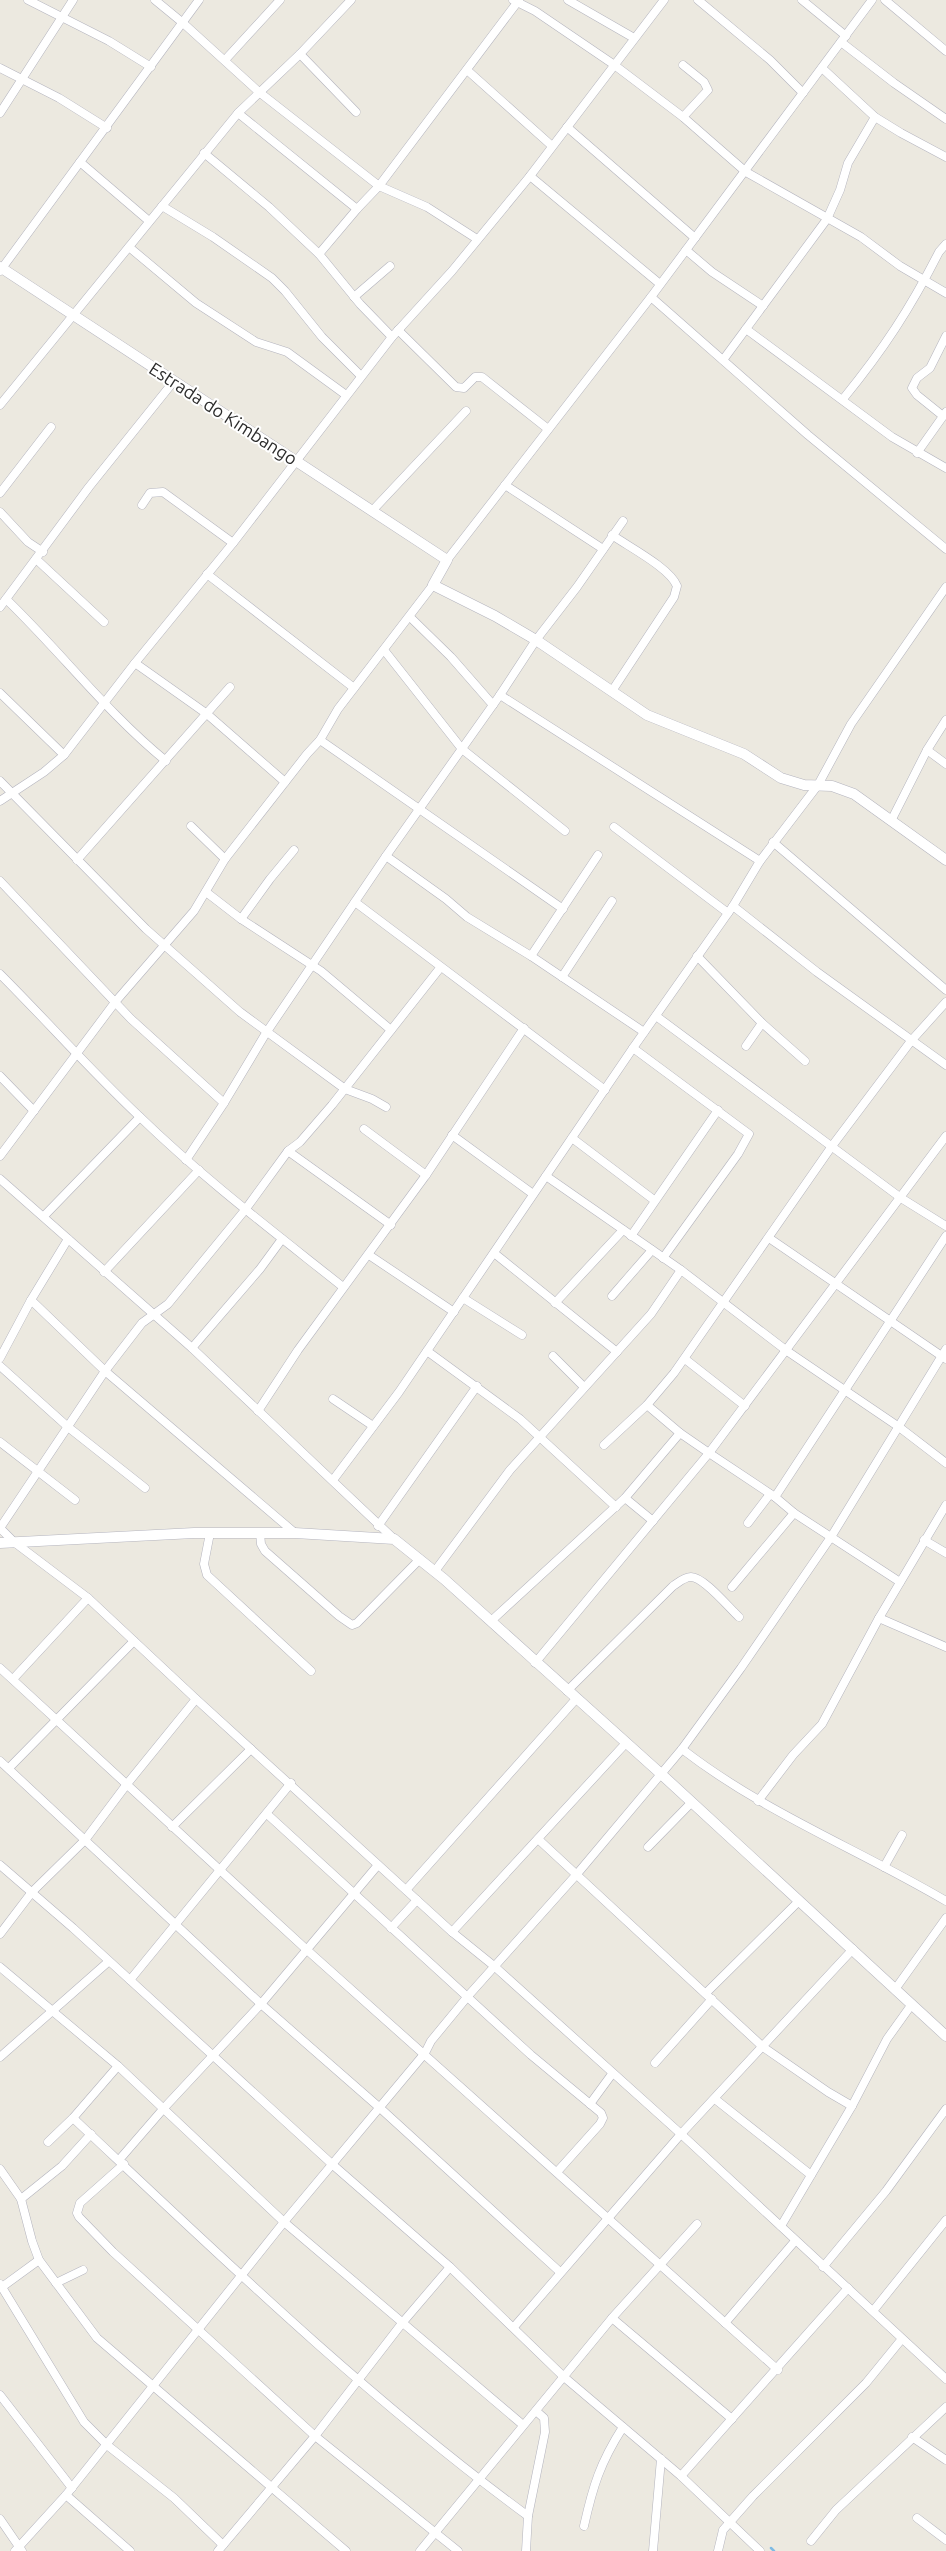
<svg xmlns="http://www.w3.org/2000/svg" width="946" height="2551" font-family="Ubuntu,sans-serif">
<rect width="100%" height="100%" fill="#ece9e0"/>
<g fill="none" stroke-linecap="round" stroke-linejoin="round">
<path stroke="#7ebbe4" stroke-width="2.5" d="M771,2548l3,3"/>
<g stroke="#b4b4be" stroke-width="9">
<g id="minor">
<path d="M28,0l81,41 42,26"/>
<path d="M155,0l28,23 76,69 120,94 48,21 50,32"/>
<path d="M513,0l22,11 78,53 70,53 63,55 115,65 39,29 46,27"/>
<path d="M568,0l66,38"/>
<path d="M698,0l72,60 33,33"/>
<path d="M802,0l44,36"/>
<path d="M885,0l61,51"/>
<path d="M841,42l53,41 52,36"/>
<path d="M300,54l56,58"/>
<path d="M225,60l55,-60"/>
<path d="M0,68l59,30 48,30"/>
<path d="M822,68l53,49 26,16 45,24"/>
<path d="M467,70l85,76"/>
<path d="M0,113l73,-113"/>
<path d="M238,113l119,96"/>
<path d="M683,117l25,-27 -4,-8 -21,-17"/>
<path d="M567,127l128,111"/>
<path d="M204,153l65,54 50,47 41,50 32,33"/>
<path d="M80,162l69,59"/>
<path d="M530,176l130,108"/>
<path d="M162,206l51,31 59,41 13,13 37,46 39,39"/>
<path d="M129,247l67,56 60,39 31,10 59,43"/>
<path d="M686,250l26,22 51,34"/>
<path d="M319,254l38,-45 22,-23 140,-186"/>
<path d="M0,271l199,-271"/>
<path d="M354,297l36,-31"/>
<path d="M651,297l157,138 138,114"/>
<path d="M746,329l146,108 54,31"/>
<path d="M398,330l58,57 8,1 11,-11h7l66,52"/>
<path d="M723,360l104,-141 13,-29 8,-27 27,-46"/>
<path d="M843,399c40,-49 67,-90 96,-147l7,-8"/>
<path d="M0,405l238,-292 62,-59 51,-54"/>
<path d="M943,416l-26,-21 -5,-7 5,-10 13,-10 16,-32"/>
<path d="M917,453l29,-41"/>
<path d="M505,485l98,64"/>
<path d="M0,493l51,-66"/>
<path d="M142,505l8,-12 13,-1 70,51"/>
<path d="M372,511l94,-100"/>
<path d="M0,512l28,30 15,10"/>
<path d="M612,535c17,12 58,33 65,51l-3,11 -62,94"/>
<path d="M36,559l68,63"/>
<path d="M447,560l204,-263 221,-297"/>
<path d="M207,574l147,114"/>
<path d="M6,599c55,53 101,114 160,162"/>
<path d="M0,607l89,-120 85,-106"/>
<path d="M410,617l41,40 42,48"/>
<path d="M384,650l78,99 103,82"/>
<path d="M135,663l72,51 78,68"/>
<path d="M0,693l64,62"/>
<path d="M500,695l260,166"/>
<path d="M320,740l243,169"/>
<path d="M927,750l19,14"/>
<path d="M0,781l146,148 94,83 105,77 27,10 14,8"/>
<path d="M0,801l44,-29 20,-17 71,-92 98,-120 159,-206 60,-66 78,-95 134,-176"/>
<path d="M891,821l36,-71 19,-30"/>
<path d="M191,826l34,33"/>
<path d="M614,827l114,86"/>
<path d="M773,842l173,148"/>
<path d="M386,856l60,43 21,18 64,39 113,76"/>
<path d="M77,860l153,-173"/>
<path d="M0,881l131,138 93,84"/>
<path d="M206,892l35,27 80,52 70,59"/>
<path d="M355,902l250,188"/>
<path d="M733,906l84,66 129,93"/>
<path d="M241,919l29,-40 24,-29"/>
<path d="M531,956l67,-101"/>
<path d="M697,956l65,67 43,38"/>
<path d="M0,974c47,47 91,97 140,143 64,62 134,115 203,170"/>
<path d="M562,977l50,-76"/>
<path d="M656,1016l245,182 45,28"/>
<path d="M746,1046l16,-23"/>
<path d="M633,1048l116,86 -11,20 -75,104"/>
<path d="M0,1076l34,35"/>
<path d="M364,1129l62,46"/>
<path d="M452,1135l81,59"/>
<path d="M572,1138l82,62"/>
<path d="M288,1151l103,74"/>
<path d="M0,1156l116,-155 78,-90 31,-52 82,-105 13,-14 18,-31 95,-124"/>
<path d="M186,1160l38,-57 42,-70 120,-177 114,-161 36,-55 41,-53 46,-66"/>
<path d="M546,1176l135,94 106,81 112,76 47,36"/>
<path d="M0,1179l192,169 202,191"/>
<path d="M44,1216l96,-99"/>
<path d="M631,1236l87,-126"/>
<path d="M769,1238l177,121"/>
<path d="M494,1253l123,99"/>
<path d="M369,1255l85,57"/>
<path d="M104,1272l95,-102"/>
<path d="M612,1296l40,-46"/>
<path d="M463,1298l59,37"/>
<path d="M31,1300l74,71 190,162"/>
<path d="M555,1303l68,-73"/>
<path d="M192,1348l68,-79 22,-30"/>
<path d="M427,1351l93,68 96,88"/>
<path d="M553,1356l31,31"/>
<path d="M0,1358l31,-58 37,-61"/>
<path d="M685,1359l60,47"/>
<path d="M0,1366l68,61 77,61"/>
<path d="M333,1399l40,27"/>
<path d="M647,1405l33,28 29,20 66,44 19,16 106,69"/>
<path d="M258,1411l40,-61 128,-175 98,-147"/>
<path d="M0,1442l75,58"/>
<path d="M604,1445l43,-40 27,-32 158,-227 79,-105 35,-39"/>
<path d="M333,1480l66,-88 234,-344 100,-142 27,-45 58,-76 33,-61 95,-137"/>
<path d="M775,1497l171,-261"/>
<path d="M625,1498l28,23"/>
<path d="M748,1523l22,-29"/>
<path d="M378,1526l99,-140"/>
<path d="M0,1528l14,14 74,56 108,101 256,233 42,34 187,168 265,245"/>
<path d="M0,1528l105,-157 37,-48 26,-19 77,-94 43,-59 12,-9 32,-37 108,-137"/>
<path d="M210,1533l-6,31 3,11 104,96"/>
<path d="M260,1533l1,11 4,7 74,65 13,9 5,-2 63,-64"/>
<path d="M924,1540l22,13"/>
<path d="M435,1571l75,-101 141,-156 30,-44"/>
<path d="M732,1587l62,-74"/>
<path d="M879,1618l67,29"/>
<path d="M491,1621l134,-123 55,-65"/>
<path d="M535,1663l174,-210 237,-317"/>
<path d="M0,1668l307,282 471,420"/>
<path d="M14,1678l74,-80"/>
<path d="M567,1691l106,-105c5,-3 11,-9 18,-9 13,0 38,31 48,40"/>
<path d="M682,1749c81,63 176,100 264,152"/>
<path d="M0,1761l261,243 119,104 180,164"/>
<path d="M9,1768l125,-127"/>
<path d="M758,1801l35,-46 29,-31 57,-106 67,-113"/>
<path d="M267,1814l264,241 70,58 2,5 -3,6 -43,48"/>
<path d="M172,1827l79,-78"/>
<path d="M538,1839l225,208 65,45 24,14"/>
<path d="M648,1847l44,-45"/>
<path d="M0,1865l73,63 260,237 117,102 114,110 117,99 79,75"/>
<path d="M884,1867l18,-32"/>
<path d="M406,1890l170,-191"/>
<path d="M391,1928l26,-28"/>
<path d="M452,1932l174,-189"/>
<path d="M0,1934l32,-42 53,-52 42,-56 69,-85"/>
<path d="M0,1967l118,99 166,156 239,203"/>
<path d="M130,1980l161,-197"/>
<path d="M896,1988l50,-70"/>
<path d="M706,1993l93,-92"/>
<path d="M0,2057l108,-95"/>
<path d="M655,2063l57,-64"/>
<path d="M715,2099l96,76"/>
<path d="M590,2104l22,-30"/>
<path d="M73,2118c146,137 293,279 455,398"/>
<path d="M48,2142l25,-24 45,-52"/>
<path d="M119,2160l45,-52 97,-104 117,-139"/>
<path d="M124,2164l-44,39 -3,10 2,4 34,35 202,184 143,115"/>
<path d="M0,2169l21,30 11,42 7,19 58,78 249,213"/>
<path d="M21,2199l41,-33 29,-32"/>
<path d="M781,2226l71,-120 35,-67 25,-35"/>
<path d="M823,2267l63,-76 60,-82"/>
<path d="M56,2283l27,-13"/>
<path d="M0,2284l84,138 23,23 67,53 49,47"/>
<path d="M2,2287l37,-27"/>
<path d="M873,2311l73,-91"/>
<path d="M612,2318l120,101"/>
<path d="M725,2323l70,-82"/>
<path d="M514,2327l167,-193 172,-185"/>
<path d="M0,2395l72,93"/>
<path d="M912,2437l34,23"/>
<path d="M681,2476l167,-188"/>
<path d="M66,2495l64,56"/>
<path d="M917,2518l29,22"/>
<path d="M0,2519l22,32"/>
<path d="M584,2526c9,-40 16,-63 39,-99"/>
<path d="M811,2541l25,-31 110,-103"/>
<path d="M15,2551l51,-56 218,-273 141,-169 6,-12 37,-45 109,-122 105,-125 59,-81 90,-131 115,-188"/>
<path d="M218,2551l97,-115 88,-114 47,-55"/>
<path d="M420,2551l192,-233 85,-94"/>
<path d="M526,2551l2,-35 17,-84 -1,-14 -8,-7"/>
<path d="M653,2551l8,-92"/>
<path d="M718,2551l5,-21 30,-34 113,-113 35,-43"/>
</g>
</g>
<g stroke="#b4b4be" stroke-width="11">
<g id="tertiary">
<path d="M0,267l447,293 -14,25 62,31 41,24 111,75 97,39 37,24 23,7 28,1 22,8 92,66"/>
<path d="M0,1543l194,-10h101l99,6 50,40 216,194 286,263"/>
</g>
</g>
<use href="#minor" stroke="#fff" stroke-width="8"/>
<use href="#tertiary" stroke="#fff" stroke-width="10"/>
</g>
<g text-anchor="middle" stroke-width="4" stroke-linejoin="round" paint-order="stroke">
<g font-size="18" fill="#2c2c2c" stroke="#fff">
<text transform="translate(223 414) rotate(33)" y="6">Estrada do Kimbango</text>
</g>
</g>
</svg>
